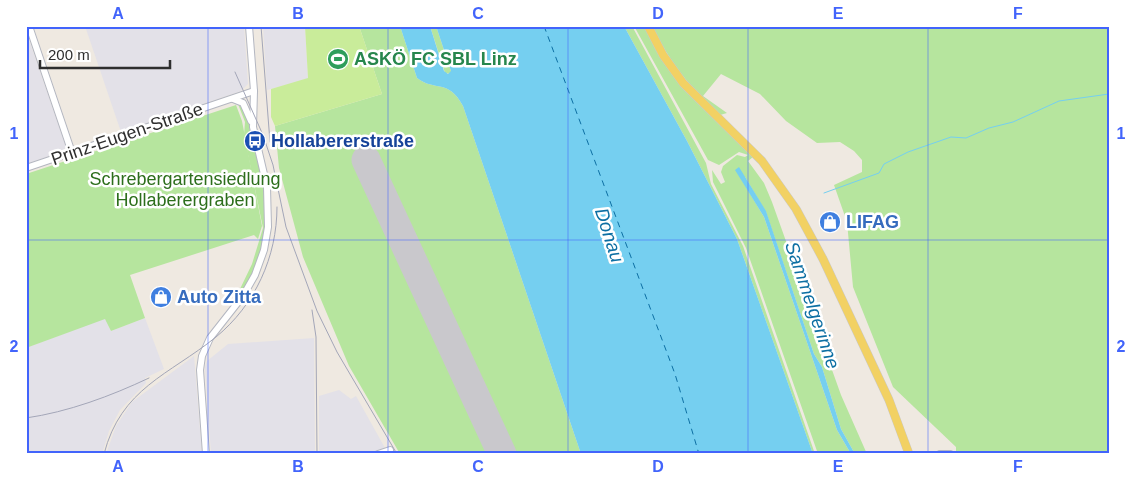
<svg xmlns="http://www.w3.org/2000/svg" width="1135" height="480" font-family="Arial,sans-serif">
<rect width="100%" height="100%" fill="#efe9e1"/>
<g fill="#e3e1e8">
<path d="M85,26h159l4,58 -7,7 -120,41z"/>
<path d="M263,26h42l3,53 -41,11z"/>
<path d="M26,31l40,116 -2,4 -38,13z"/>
<path d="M105,318l6,13 34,-13 19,51 -19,9 1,5 -26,27 -11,21 -7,23h-76v-106z"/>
<path d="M314,338l1,116h-104l-6,-87 2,-6 21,-17z"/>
<path d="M194,356l8,98h-96l10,-28 16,-24z"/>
<path d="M339,390l12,9 5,-3 29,52 -20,6h-46v-58z"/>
</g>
<g fill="#b6e59e">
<path d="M359,26h41l17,52c18,14 31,0 46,28l118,348h-181l-51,-88 -46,-109 -24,-89 -4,-42 107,-32z"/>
<path d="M430,26h6l15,45v3l-6,-1z"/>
<path d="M624,26h8l74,137 5,21 32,62 72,208h-2l-76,-215 -50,-98z"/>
<path d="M634,26h10c30,59 63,86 109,131l-5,4 16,22 8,19 69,193 26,59h-12l-14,-25 -19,-62 -8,-13 -48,-142 -21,-35h-5l24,40 73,213 14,24h-33l-72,-206 -33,-66 -1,-12 9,14 4,-2 -4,-10 2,-6 14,-11 8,2 3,-2 -9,-3 -20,13 -11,-5z"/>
<path d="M652,26h457v428h-153v-7l-63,-60 -40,-100 -6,-65 -13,-37 28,-13v-12l-8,-9 -14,-9 -23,1 -31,-22 -26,-27 -39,-20 -18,22 24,17 -7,2c-29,-25 -51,-54 -68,-89z"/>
<path d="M238,104c12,9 11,25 14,38 5,18 12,35 13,53 3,30 -2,71 -22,95l-3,-1 12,-25 11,-36 -19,-93 1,-13z"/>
<path d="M236,105l6,16 20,105 -4,13 -4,-4 -124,40 15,43 -34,13 -6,-12 -79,29v-174z"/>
</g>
<path fill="#c9ec9a" d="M305,26h54l23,68 -107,32 -4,-9v-28l37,-11z"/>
<g fill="#75cff0">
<path d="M400,26h30l14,45 4,3 3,-3 -15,-45h188l63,115 50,98 76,215h-232l-118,-348c-15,-28 -28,-14 -46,-28z"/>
<path d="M739,167l27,44 48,143 8,13 19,62 14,25h-4l-14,-24 -73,-213 -29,-47z"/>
</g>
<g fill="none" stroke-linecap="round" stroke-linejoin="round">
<path stroke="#75cff0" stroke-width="1" d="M824,193l55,-20 5,-9 24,-12 43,-15 15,1 23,-10 24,-6 46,-21 50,-7"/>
<path stroke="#0d6fa3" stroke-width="1" stroke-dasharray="6 5" stroke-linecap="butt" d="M544,26l131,348 24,80"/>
<path stroke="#c9c8cc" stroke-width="29" d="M366,160l136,294"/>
<g stroke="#b4b7c1" stroke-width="8">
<g id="minor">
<path d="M29,26l43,127"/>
<path d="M233,99l10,4 8,18"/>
<path d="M26,168l228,-77"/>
<path d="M206,454l-6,-84 2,-14 8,-18 33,-42 12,-21 9,-25 4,-23 -1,-40 -14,-60 1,-36 -5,-65"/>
<path d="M378,454l12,-4"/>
<path d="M940,454h10"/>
</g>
</g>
<g stroke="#c9c9c9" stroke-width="9">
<path id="major" d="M648,26l15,29 20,28 79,78 34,48 27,50 66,141 20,54"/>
</g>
<use href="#minor" stroke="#fff" stroke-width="6"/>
<use href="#major" stroke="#f2d163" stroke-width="8"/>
<g stroke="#a3a6b8" stroke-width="1">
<path d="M261,26l9,116"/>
<path d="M235,72l28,63 10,30 13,62 31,84 20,41 60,102"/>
<path d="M312,310l4,27 1,117"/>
<path d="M26,418c42,-6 85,-22 123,-40"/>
<path d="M104,454c17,-66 65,-79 112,-117 39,-32 61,-80 61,-130"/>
</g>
</g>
<path fill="none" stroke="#4264fb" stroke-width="1" stroke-opacity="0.55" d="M208,26v428M388,26v428M568,26v428M748,26v428M928,26v428M26,240h1083"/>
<defs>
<g id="stadium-disc" transform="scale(1.125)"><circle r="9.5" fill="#2e9e5b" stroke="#fff"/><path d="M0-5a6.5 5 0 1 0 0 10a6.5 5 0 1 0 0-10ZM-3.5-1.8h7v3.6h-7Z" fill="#fff"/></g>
<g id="bus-disc" transform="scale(1.125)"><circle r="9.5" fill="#1a4fb4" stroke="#fff"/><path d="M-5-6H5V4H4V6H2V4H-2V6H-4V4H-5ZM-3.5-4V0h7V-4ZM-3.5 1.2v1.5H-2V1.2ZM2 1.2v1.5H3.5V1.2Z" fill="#fff"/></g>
<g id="shop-disc" transform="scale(1.125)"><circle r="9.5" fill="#3f7fe0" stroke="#fff"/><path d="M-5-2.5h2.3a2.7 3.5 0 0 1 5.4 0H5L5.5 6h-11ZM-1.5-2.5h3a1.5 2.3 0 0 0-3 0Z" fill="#fff"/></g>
</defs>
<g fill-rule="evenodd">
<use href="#stadium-disc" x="338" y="59"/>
<use href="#bus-disc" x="255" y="141"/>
<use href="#shop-disc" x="830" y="222"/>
<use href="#shop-disc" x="161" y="297"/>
</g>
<g text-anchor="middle" stroke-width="5" stroke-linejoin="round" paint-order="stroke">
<g font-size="18" font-weight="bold" fill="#27864d" stroke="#fff" text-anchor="start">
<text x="354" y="65">ASKÖ FC SBL Linz</text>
</g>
<g font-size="18" fill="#2e2e2e" stroke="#fff">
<text transform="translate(127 134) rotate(-19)" y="6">Prinz-Eugen-Straße</text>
</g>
<g font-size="18" font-weight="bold" fill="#164399" stroke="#fff" text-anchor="start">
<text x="271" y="147">Hollabererstraße</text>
</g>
<g font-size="18" fill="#2c6e1b" stroke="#fff">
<text x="185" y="185">Schrebergartensiedlung<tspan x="185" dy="21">Hollaberergraben</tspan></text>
</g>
<g font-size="18" font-weight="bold" fill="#366cbe" stroke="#fff" text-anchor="start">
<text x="846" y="228">LIFAG</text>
<text x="177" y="303">Auto Zitta</text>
</g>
<g font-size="19" font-style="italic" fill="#0d6fa3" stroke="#fff">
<text transform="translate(610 235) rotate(72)" y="7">Donau</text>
<text transform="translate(813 305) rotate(71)" y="7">Sammelgerinne</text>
</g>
</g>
<rect width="1135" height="480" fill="none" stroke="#ffffff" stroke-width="55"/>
<path d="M40 60v8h130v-8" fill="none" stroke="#2e2e2e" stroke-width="2.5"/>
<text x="48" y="60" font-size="15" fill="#2e2e2e" stroke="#ffffff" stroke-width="4" paint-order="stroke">200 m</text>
<rect x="28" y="28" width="1080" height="424" fill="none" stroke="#4264fb" stroke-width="2"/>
<g font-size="16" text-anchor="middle" font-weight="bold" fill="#4264fb">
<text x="118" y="19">A</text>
<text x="298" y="19">B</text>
<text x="478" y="19">C</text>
<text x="658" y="19">D</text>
<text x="838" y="19">E</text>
<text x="1018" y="19">F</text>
<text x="14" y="139">1</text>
<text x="1121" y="139">1</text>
<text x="14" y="352">2</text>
<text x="1121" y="352">2</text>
<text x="118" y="472">A</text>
<text x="298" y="472">B</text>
<text x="478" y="472">C</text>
<text x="658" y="472">D</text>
<text x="838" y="472">E</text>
<text x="1018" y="472">F</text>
</g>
</svg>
